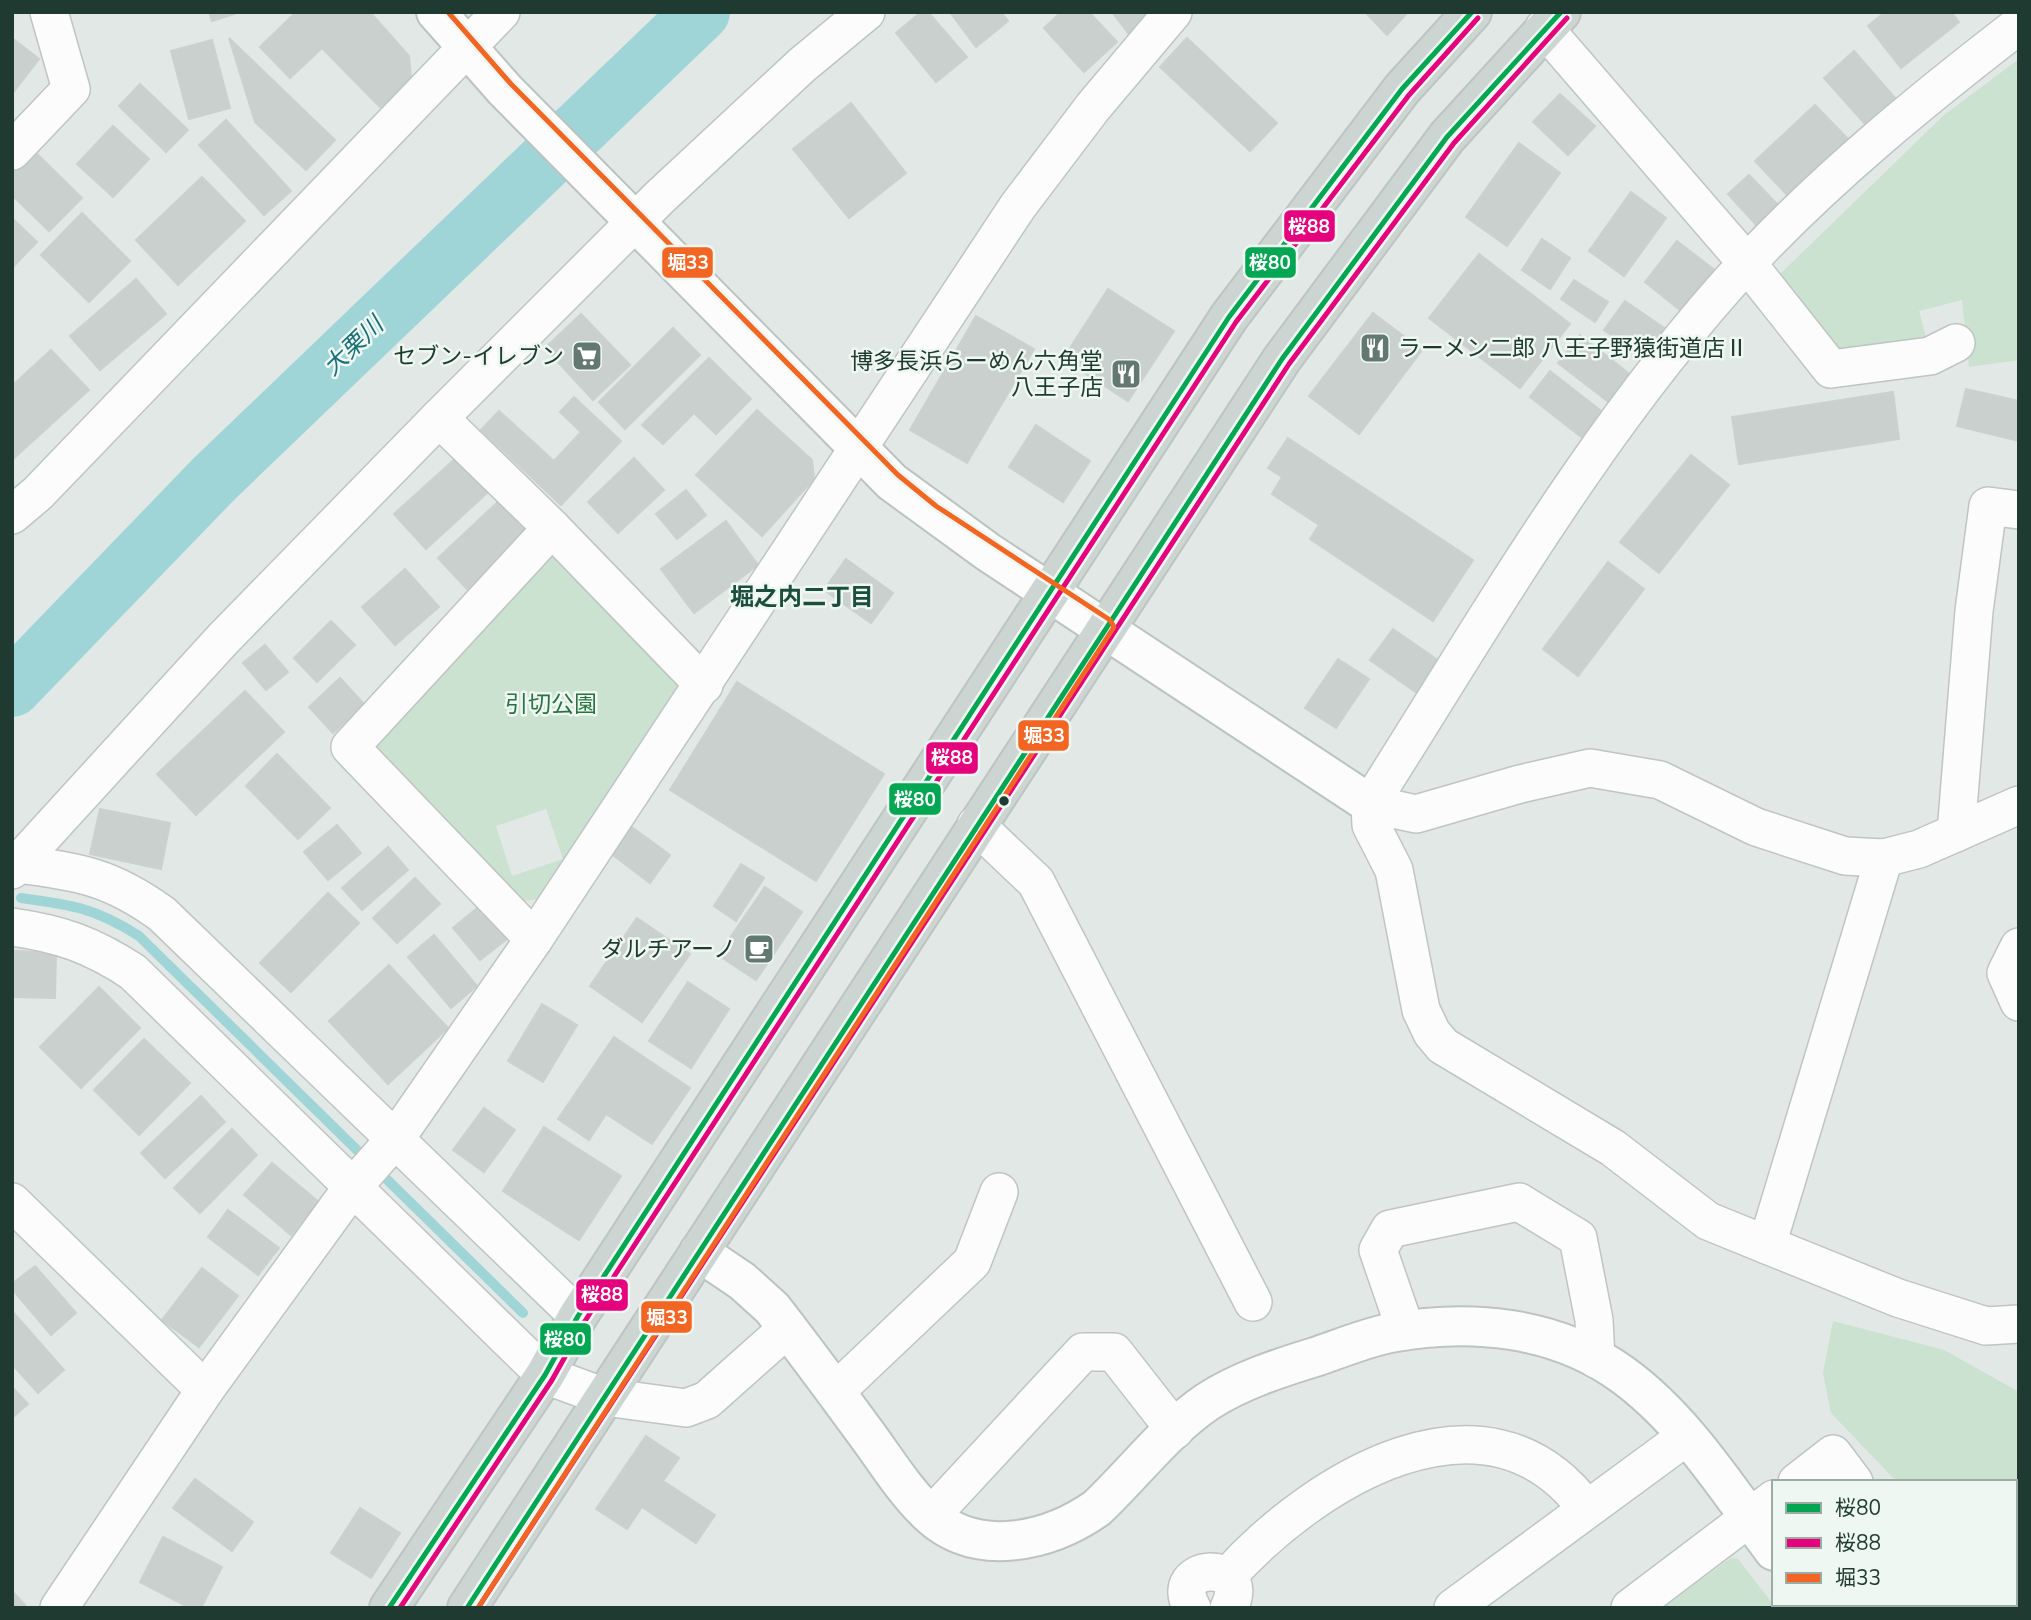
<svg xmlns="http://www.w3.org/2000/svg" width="2031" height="1620" font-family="'Nunito Sans','Noto Sans JP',sans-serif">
<rect width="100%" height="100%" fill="#e2e8e5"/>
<g fill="#cae2cf" fill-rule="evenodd">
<path d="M2019,59v301l-50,7 -7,-67 -43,11 8,30 -89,11 -62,-74 168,-163z"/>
<path d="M550,553l137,135 -148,211 -25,3 -140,-153zM546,809l17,50 -51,17 -16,-50z"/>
<path d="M1833,1321l111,29 75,42v157l-4,-3v-64h-118l-66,-69 -8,-40z"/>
<path d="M1731,1558l7,1 38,49 -111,-2z"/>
</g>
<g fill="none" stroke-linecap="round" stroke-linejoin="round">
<path stroke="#a0d5d8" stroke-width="10" d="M21,898c52,7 74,10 118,38l384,377"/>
<path stroke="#a0d5d8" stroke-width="58" d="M12,688l202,-209 487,-467"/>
</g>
<g fill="#cad0ce" stroke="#cad1ce" stroke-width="2">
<path d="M209,12h31l-28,9z"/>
<path d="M296,12h74l39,44 2,21 -31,30 -58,-59 -32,30 -30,-31z"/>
<path d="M921,12h7l39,45 -31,25 -40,-49z"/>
<path d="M950,12h51l7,9 -32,26z"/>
<path d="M1061,12h28l28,30 -33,30 -40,-44z"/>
<path d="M1112,12h31l6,7 -20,15z"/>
<path d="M1365,12h43l-21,23z"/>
<path d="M1885,12h66l8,10 -58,46 -33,-42z"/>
<path d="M12,38l27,21 -27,35z"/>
<path d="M229,38l106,102 -29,30 -51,-48z"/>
<path d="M1187,38l90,85 -27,28 -90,-84z"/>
<path d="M212,40l18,68 -41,11 -18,-68z"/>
<path d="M1854,51l41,47 -29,27 -42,-47z"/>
<path d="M140,84l48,46 -22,22 -47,-46z"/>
<path d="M1560,94l35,32 -27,29 -35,-33z"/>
<path d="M851,103l55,70 -57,45 -56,-69z"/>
<path d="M1815,105l35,36 -60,57 -35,-37z"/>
<path d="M226,120l65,71 -27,24 -65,-70z"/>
<path d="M113,126l36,33 -36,38 -36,-33z"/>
<path d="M1519,143l41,30 -53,73 -41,-29z"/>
<path d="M33,150l49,48 -33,33 -37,-36v-23z"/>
<path d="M1749,175l33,34 -22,20 -32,-35z"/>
<path d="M202,177l43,44 -67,64 -42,-45z"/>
<path d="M1631,192l35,26 -42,58 -35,-25z"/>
<path d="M82,213l48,48 -41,41 -48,-47z"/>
<path d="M12,218l25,24 -25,26z"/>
<path d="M1542,239l28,19 -20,31 -28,-19z"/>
<path d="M1677,241l40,31 -32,42 -40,-32z"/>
<path d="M1479,254l91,70 -50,64 -91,-70z"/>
<path d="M136,279l30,35 -66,56 -30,-34z"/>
<path d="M1574,280l34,22 -13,20 -34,-23z"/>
<path d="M1108,289l66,42 -46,70 -65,-42z"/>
<path d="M1625,301l48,33 -20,30 -49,-34z"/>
<path d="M1373,313l49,37 -63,84 -50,-38z"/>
<path d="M581,314l49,51 -37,35 -48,-52z"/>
<path d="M976,316l58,33 -67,114 -57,-33z"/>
<path d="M673,328l27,27 -75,74 -26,-27z"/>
<path d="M1580,335l52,41 -22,27 -52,-40z"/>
<path d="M51,350l38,40 -77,70v-74z"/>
<path d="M709,358l42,41 -35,35 -22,-21 -31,31 -21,-19z"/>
<path d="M1550,371l55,43 -21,25 -54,-42z"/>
<path d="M1966,389l53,12v40l-62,-15z"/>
<path d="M1893,392l6,47 -160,25 -7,-47z"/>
<path d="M574,397l47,44 -60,64 -80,-75 18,-19 55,50 27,-29 -21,-20z"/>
<path d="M757,410l55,50 2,19 -52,57 -66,-61z"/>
<path d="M1036,425l54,36 -27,41 -54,-35z"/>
<path d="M1288,438l185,122 -40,61 -123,-82 9,-14 -47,-31 10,-17 -14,-9z"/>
<path d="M1691,455l38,30 -70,88 -39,-31z"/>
<path d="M456,458l31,35 -61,56 -32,-35z"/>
<path d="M634,458l30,32 -46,43 -30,-31z"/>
<path d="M686,490l20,25 -29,24 -21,-25z"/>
<path d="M502,498l29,31 -64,60 -29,-31z"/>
<path d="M726,521l32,44 -64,48 -33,-44z"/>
<path d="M846,559l47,34 -22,30 -47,-33z"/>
<path d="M1608,562l36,27 -66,87 -35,-27z"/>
<path d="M405,569l34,38 -44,38 -33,-38z"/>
<path d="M331,621l24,24 -38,37 -23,-24z"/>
<path d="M1393,629l49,34 -22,32 -50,-35z"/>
<path d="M265,645l23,27 -22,18 -23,-27z"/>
<path d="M1338,659l31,20 -33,49 -31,-20z"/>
<path d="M340,678l24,26 -31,29 -24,-26z"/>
<path d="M737,682l147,92 -68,107 -146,-91z"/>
<path d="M245,691l39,41 -88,83 -39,-41z"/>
<path d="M277,754l53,54 -32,31 -52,-53z"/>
<path d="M100,809l70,14 -9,46 -71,-15z"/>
<path d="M337,825l24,28 -33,27 -24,-28z"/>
<path d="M629,825l41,30 -20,28 -41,-31z"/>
<path d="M388,847l20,23 -46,40 -20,-22z"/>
<path d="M741,864l23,14 -28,43 -22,-15z"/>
<path d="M415,878l25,26 -43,39 -24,-25z"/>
<path d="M765,887l37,25 -46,68 -38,-25z"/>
<path d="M328,893l31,30 -68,69 -31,-29z"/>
<path d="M481,905l27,33 -28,22 -27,-32z"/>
<path d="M637,918l53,36 -48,68 -52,-36z"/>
<path d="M434,935l43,51 -26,22 -43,-51z"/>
<path d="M12,951l44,1 -1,46 -43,-1z"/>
<path d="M389,965l59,63 -60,56 -59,-63z"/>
<path d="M688,982l41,27 -38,59 -42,-27z"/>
<path d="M99,987l41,41 -59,60 -41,-41z"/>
<path d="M542,1004l35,21 -34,57 -35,-21z"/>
<path d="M614,1037l76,51 -38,56 -46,-30 -17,26 -31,-21z"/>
<path d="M144,1039l46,44 -51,52 -45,-45z"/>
<path d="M201,1096l24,26 -60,56 -24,-25z"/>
<path d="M484,1108l31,22 -31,42 -31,-22z"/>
<path d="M544,1127l77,49 -42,64 -76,-49z"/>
<path d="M232,1129l25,26 -57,58 -26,-25z"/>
<path d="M272,1163l47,39 -28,33 -47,-40z"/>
<path d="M228,1210l51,38 -21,27 -50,-38z"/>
<path d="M35,1266l41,47 -25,22 -39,-46v-5z"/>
<path d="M202,1268l36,28 -39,51 -37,-27z"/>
<path d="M12,1311l52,59 -26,23 -26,-29z"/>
<path d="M12,1387l16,17 -16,14z"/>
<path d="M646,1436l33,22 -16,23 52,34 -19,28 -54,-36 -15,22 -31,-20z"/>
<path d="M195,1479l58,43 -21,29 -59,-43z"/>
<path d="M360,1508l40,25 -29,45 -40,-25z"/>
<path d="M163,1537l59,30 -21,41h-11l-50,-26z"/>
<path d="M12,1591l13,14 -3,3h-10z"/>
</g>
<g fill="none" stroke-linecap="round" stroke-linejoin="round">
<g stroke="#bfc5c2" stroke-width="40">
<g id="street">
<path d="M1544,28l203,235 84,106 99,-13 26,-13"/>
<path d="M12,151l59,-62 -22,-77"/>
<path d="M439,418l113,110 152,157"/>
<path d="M12,515l26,-22 463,-481"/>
<path d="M1370,804l46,10 104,-30 70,-16 70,12 96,47 89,29 39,2 35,-9 100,-44"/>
<path d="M976,825l60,57 217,420"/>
<path d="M1956,833l18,-222 14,-105 31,4"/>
<path d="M1884,858l-117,387 131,53 88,28 33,-2"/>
<path d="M18,864c62,8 93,13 144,50l416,402"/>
<path d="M12,870l211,-231 216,-221 221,-221 142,-132 64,-53"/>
<path d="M12,927c49,7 80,18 121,45l412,403 60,22 81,11 21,-8 81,-72"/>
<path d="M534,939l-184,-192 202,-219"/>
<path d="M2019,947l-13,26 13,29"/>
<path d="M12,1202l193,188"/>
<path d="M1767,1245l-59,-24 -95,-73 -170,-102 -11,-13 -11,-23 -27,-140 -23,-45 -1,-21c118,-186 228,-380 378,-542 83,-88 175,-163 271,-237"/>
<path d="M1406,1331l-28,-81 12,-21 129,-27 59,36 16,82 2,39"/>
<path d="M835,1392l137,-130 27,-70"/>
<path d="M1797,1482l36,-28 21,28"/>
<path d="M931,1516l152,-164h31l61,78"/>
<path d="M1227,1577c85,-95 258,-204 359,-69"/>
<path d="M1946,1604l3,4"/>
<path d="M59,1608l146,-218 146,-201 45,-51 138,-199 484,-733 75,-99 80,-95"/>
<path d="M1192,1608c-27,-46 63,-50 37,0"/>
<path d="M1453,1608l234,-172"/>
<path d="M1630,1608l144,-109"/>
</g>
</g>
<g stroke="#bbc4c0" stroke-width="42">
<g id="secondary">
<path d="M436,12l69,78 387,392 96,70 382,252"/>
<path d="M699,1252l43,29 30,27c32,41 62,82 93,124 20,27 40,60 65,83 48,44 120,26 167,-7 36,-34 69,-78 110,-106 32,-21 72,-34 108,-45 24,-8 50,-19 75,-24 79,-15 166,-7 233,42 62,45 105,115 151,176"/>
<path d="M1814,1604l2,4"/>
</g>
</g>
<g stroke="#bbc5c1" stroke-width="42">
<g id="primary">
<path d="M389,1608l156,-233 33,-59 651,-999 173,-228 70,-77"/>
<path d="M467,1608l815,-1249 165,-222 114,-125"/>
</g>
</g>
<use href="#street" stroke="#fbfcfb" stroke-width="37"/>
<use href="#secondary" stroke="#fbfcfb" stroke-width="38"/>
<use href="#primary" stroke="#ccd5d1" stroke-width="38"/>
<g stroke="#eff7f2" stroke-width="10">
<g id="bus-1">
<path d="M389,1608l156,-233 33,-59 651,-999 173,-228 70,-77"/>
<path d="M467,1608l815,-1249 165,-222 114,-125"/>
</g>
</g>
<g stroke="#eff7f2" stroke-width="10">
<g id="bus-2">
<path d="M400,1608l152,-228 33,-59 651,-999 173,-227 69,-77"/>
<path d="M478,1608l811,-1244 165,-221 113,-125"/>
</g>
</g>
<g stroke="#eff7f2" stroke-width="10">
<path id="bus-3" d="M448,12l63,72 387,391 38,31 174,114 4,7 -636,981"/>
</g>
<use href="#bus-1" stroke="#00a651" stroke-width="5"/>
<use href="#bus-2" stroke="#e5007d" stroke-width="5"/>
<use href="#bus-3" stroke="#f26522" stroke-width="5"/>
</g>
<defs>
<g id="restaurant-square" transform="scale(1.575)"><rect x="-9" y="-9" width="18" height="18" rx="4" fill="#637870" stroke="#eff7f2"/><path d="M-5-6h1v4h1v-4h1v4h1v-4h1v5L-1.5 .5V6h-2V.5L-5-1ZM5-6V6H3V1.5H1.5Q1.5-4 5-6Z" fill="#fff"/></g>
<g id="supermarket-square" transform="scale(1.575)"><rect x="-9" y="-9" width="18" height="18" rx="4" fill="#637870" stroke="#eff7f2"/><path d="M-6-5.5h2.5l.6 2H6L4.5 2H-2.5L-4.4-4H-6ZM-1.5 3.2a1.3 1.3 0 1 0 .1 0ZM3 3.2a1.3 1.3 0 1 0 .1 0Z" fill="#fff"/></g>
<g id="cafe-square" transform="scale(1.575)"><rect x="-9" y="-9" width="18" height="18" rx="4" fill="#637870" stroke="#eff7f2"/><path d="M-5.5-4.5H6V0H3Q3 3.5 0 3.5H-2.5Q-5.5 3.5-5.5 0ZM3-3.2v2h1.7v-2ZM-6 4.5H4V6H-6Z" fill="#fff"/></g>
</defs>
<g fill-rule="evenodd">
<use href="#restaurant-square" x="1375" y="348"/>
<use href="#supermarket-square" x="587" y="356"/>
<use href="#restaurant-square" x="1126" y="374"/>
<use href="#cafe-square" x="759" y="949"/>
</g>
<circle fill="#1f3b31" stroke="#eff7f2" stroke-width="2.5" cx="1004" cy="801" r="6"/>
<g text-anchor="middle" stroke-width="5" stroke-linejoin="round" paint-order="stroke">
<g font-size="23" fill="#1f3b31" stroke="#eff7f2" text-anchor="end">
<text x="1398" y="356" text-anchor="start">ラーメン二郎 八王子野猿街道店Ⅱ</text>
<text x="564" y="364">セブン-イレブン</text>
<text x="1103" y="369">博多長浜らーめん六角堂<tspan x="1103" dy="26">八王子店</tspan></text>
<text x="736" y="957">ダルチアーノ</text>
</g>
<g font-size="23" fill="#28733f" stroke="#eff7f2">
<text x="551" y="712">引切公園</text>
</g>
<g font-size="24" font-style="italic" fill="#187179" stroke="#eff7f2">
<text transform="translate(353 346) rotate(-44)" y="8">大栗川</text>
</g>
<g font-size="24" font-weight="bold" fill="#1b4e3d" stroke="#eff7f2">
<text x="802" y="605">堀之内二丁目</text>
</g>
</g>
<g stroke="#eff7f2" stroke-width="2.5">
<rect x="1283" y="209" width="53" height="34" rx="7" fill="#e5007d"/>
<rect x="661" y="246" width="53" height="33" rx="7" fill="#f26522"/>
<rect x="1244" y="246" width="53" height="33" rx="7" fill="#00a651"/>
<rect x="1017" y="719" width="53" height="33" rx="7" fill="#f26522"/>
<rect x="925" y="741" width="54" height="34" rx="7" fill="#e5007d"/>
<rect x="888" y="782" width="54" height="34" rx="7" fill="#00a651"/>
<rect x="575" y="1278" width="54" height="34" rx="7" fill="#e5007d"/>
<rect x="640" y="1300" width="53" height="34" rx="7" fill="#f26522"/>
<rect x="539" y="1322" width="53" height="34" rx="7" fill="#00a651"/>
</g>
<g font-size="19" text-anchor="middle" font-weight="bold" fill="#fff">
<text x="1309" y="233">桜88</text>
<text x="688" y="269">堀33</text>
<text x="1270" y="269">桜80</text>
<text x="1044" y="742">堀33</text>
<text x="952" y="764">桜88</text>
<text x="915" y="806">桜80</text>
<text x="602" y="1301">桜88</text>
<text x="667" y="1324">堀33</text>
<text x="565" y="1346">桜80</text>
</g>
<rect width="2031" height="1620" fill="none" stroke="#1f3b31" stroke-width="28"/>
<rect x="1772" y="1480" width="245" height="126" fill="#eff7f2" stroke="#9caca5" stroke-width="2"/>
<rect x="1786" y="1503" width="35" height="10" fill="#00a651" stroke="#9caca5" stroke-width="2"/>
<text x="1835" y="1515" font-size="21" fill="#1f3b31">桜80</text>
<rect x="1786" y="1538" width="35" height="10" fill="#e5007d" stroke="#9caca5" stroke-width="2"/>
<text x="1835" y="1550" font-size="21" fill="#1f3b31">桜88</text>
<rect x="1786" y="1573" width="35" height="10" fill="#f26522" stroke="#9caca5" stroke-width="2"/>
<text x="1835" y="1585" font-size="21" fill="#1f3b31">堀33</text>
</svg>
